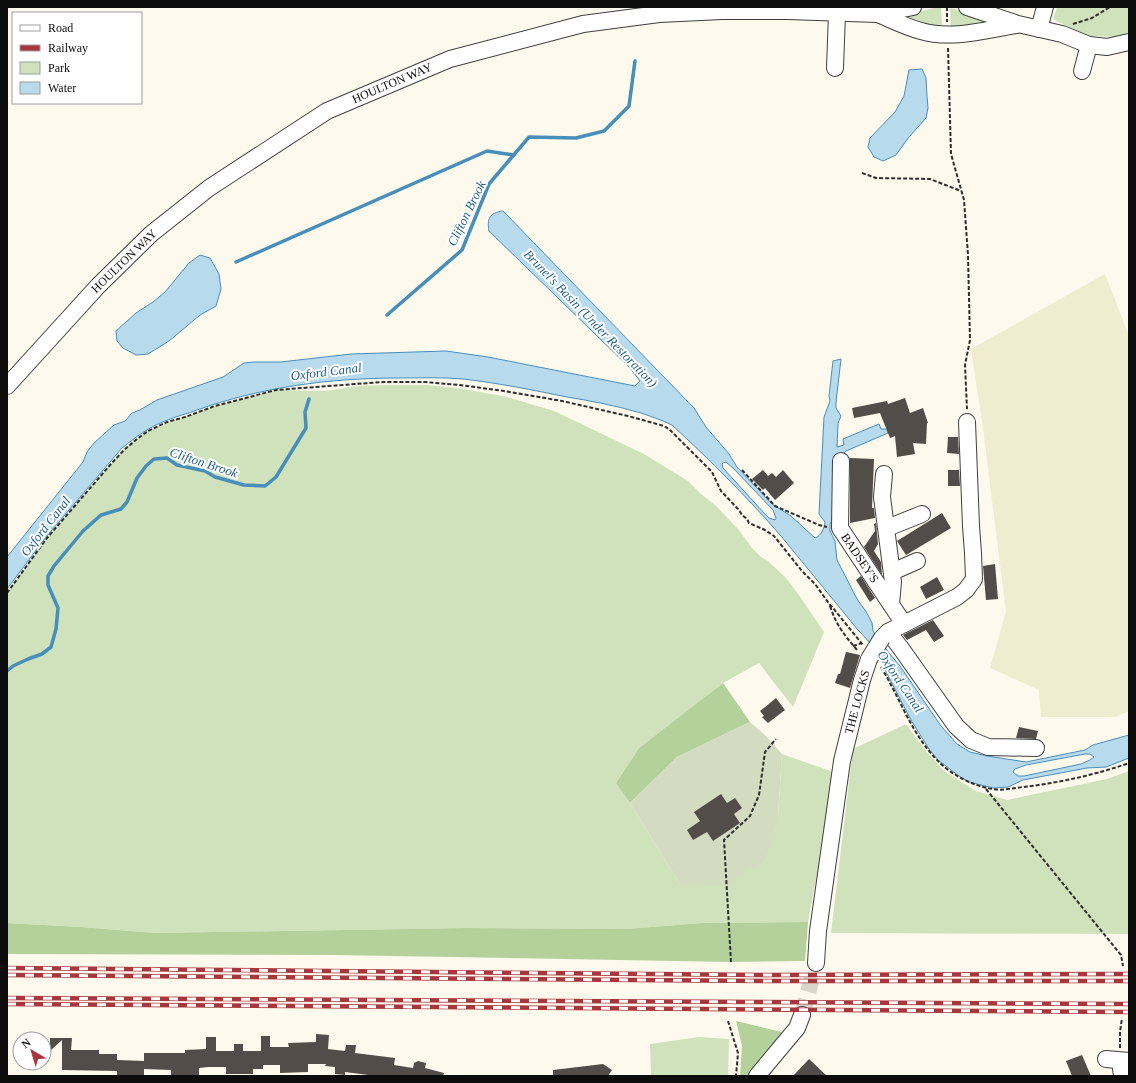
<svg xmlns="http://www.w3.org/2000/svg" width="1136" height="1083" font-family="Georgia,serif">
<rect width="100%" height="100%" fill="#fdf9ed"/>
<path fill="#efecd0" d="M1105,274l24,62v375l-15,6h-73l-2,-27 -49,-22 16,-56 -23,-184 -12,-79z"/>
<g fill="#d0e2bb">
<path d="M938,7h3l1,22 -32,-9 -2,-4 3,-2z"/>
<path d="M1057,7h72v25l-11,5 -32,-1 -33,-17z"/>
<path d="M950,8l16,4 16,7v4l-5,2 -26,5z"/>
<path d="M387,385h41l36,4 43,8 47,14 90,43 44,27 13,13 15,12 22,23 14,19 9,9 7,4 18,17 15,20 23,34 -31,75 -34,-44 -36,20 -84,65 -23,35 14,20 50,81 98,-68 4,-62 54,19 -28,149 -106,1 -76,6 -162,-1 -309,5 -74,-6 -74,-4v-330l40,-55 64,-74 13,-14 13,-11 11,-8 19,-9 18,-5 30,-11 61,-16 50,1 32,-5z"/>
<path d="M906,724l20,27 18,20 32,20 31,9 100,-21 22,-8v163l-298,-1 22,-184z"/>
<path d="M699,1037l30,2 -1,37h-77l-1,-32z"/>
</g>
<g fill="#b4d19c">
<path d="M723,683l27,39 -73,35 -47,46 -14,-20 23,-35z"/>
<path d="M808,922l-3,39 -74,1 -397,-7 -327,-1v-31l74,4 74,6 309,-5 162,1 76,-6z"/>
<path d="M736,1021l50,12 -37,43h-9l2,-30z"/>
</g>
<path fill="#d3dbc1" d="M750,722l16,14 16,18 -4,62 -13,44 -39,25 -46,-1 -50,-81 47,-46z"/>
<g fill="#b8daed" stroke="#488ebb" fill-rule="evenodd">
<path d="M922,69l4,9 1,18 1,12 -2,10 -17,19 -13,18 -13,6 -9,-4 -6,-10 2,-9 25,-26 9,-16 5,-26z"/>
<path d="M503,211l191,197 12,19 23,27 8,13 35,37 19,12 24,22c7,-3 9,-9 10,-16l-6,-8 5,-97 6,-16 -1,-5 4,-35 8,-2 -5,43v6l5,8 -3,7 -1,24 7,-2 -1,-6 36,-15 2,5h6l1,4 -42,18 -6,7 -5,57 -5,9v7l5,10 2,19 20,39 10,14 5,10 1,8 16,22 11,13 41,60 16,18 13,8 17,4 39,6 59,-12 8,-5 36,-10v23l-23,9 -19,1 -64,12 -15,7 -15,1 -24,-6 -10,-6 -21,-16 -9,-11 -18,-29 -26,-50c-4,-15 -16,-29 -27,-40 -26,-31 -51,-63 -77,-94 -34,-39 -71,-76 -109,-111 -10,-5 -20,-8 -31,-12 -24,-7 -49,-12 -74,-16 -34,-7 -69,-14 -104,-18 -21,-2 -43,-1 -64,-1 -69,0 -137,9 -202,32 -10,4 -21,6 -32,11 -16,6 -29,16 -43,27l-76,89 -39,52v-32l76,-95 4,-10 7,-9 20,-18 11,-4 7,-8 8,-3 17,-10 66,-23 21,-14 10,-1h27l70,-8 95,-3 42,6 147,29 5,-5 -10,-13 -141,-137c-2,-12 0,-18 14,-20zM726,462l8,7 39,41 3,8 -1,2 -6,-2 -4,-4 -42,-46 -1,-4 1,-1zM1085,754h5l4,3 -4,3 -9,4 -57,12h-6l-5,-4 2,-3 11,-4z"/>
<path d="M200,255l10,3 9,16 2,15 -5,17 -16,9 -31,26 -21,13 -12,1 -13,-7 -6,-7 -1,-10 20,-18 17,-11 12,-10 24,-29z"/>
</g>
<g fill="none" stroke-linecap="round" stroke-linejoin="round">
<g stroke="#488ebb" stroke-width="3.5">
<path d="M236,262l251,-111 27,4"/>
<path d="M387,315l75,-65 27,-66 40,-47 47,1 28,-7 25,-25 6,-45"/>
<path d="M7,671l6,-5 15,-7 14,-5 9,-7 5,-18 2,-21 -10,-23v-9l6,-10 29,-35 18,-16 20,-6 6,-7 10,-24 9,-12 8,-7 13,-1 10,7 28,6 10,6 29,8 21,1 11,-9 30,-49 -1,-16 4,-13"/>
</g>
</g>
<g fill="#534d49">
<path d="M905,398l5,15 13,-5 5,15h-1l-1,21 -13,-1 2,11 -18,3 -2,-21 -5,2 -10,-25 -26,5 -2,-10 35,-7 1,3z"/>
<path d="M948,437h10l1,17 -12,-1z"/>
<path d="M850,458l24,1 -2,49h2l1,10 -25,5z"/>
<path d="M763,470l5,6 4,-3 4,4 7,-7 11,13 -19,17 -10,-12 -2,2 -11,-11z"/>
<path d="M948,470h11l1,16h-12z"/>
<path d="M942,513l9,15 -45,27 -9,-14z"/>
<path d="M876,523l2,21 -4,7 7,11 1,13 -18,-28 11,-16 -1,-7z"/>
<path d="M995,564l3,35 -12,1 -3,-34z"/>
<path d="M861,576l14,22 -5,4 -14,-22z"/>
<path d="M937,577l7,13 -18,9 -6,-12z"/>
<path d="M933,620l11,16 -10,6 -8,-12 -19,10 -4,-5z"/>
<path d="M846,652l14,3 -10,33 -15,-5 3,-9h2z"/>
<path d="M776,698l9,12 -17,13 -6,-6 2,-1 -4,-5z"/>
<path d="M1019,727l19,4 -2,8 -20,-1z"/>
<path d="M721,794l6,9 8,-5 7,10 -8,6 6,9 -27,18 -6,-9 -14,8 -6,-10 13,-9 -6,-9z"/>
<path d="M316,1034l13,1 -1,14 17,2 1,-6h10l-1,8 40,5 -1,7 19,3 1,-5 4,-2 8,2 -1,5 19,5 -1,3h-67l-31,-4v3l-10,-1v-7l-10,-1 1,-2h-18v8l-28,1v-8h-17v4h-10v5h-27v-7h-18l-9,1v7l-28,1v-6l-27,-1v7h-27v-5l-55,-1v-30l-12,11v-13h22l-1,12h28v4h18v6l27,1v-8h41v-3l21,-1v-12h10v14h18v-7h9v7h18v-15h9v11h19l-1,-4 28,-1z"/>
<path d="M1082,1055l9,21h-19l-6,-15z"/>
<path d="M809,1059l18,17h-34z"/>
<path d="M603,1064l9,6 -4,6h-55v-6z"/>
</g>
<g fill="none" stroke-linecap="round" stroke-linejoin="round">
<path stroke="#d9d5cb" stroke-width="16" stroke-dasharray="16 8" stroke-linecap="butt" d="M802,1015l14,-52"/>
<g stroke="#3f3f3f" stroke-width="18">
<g id="minor">
<path d="M967,7l51,17 44,10 27,11 18,2 22,-5"/>
<path d="M878,14c14,6 28,13 43,17 31,9 64,-1 95,-6"/>
<path d="M1039,29l6,-22"/>
<path d="M835,68l2,-54"/>
<path d="M1082,71l7,-26"/>
<path d="M7,386l91,-100 53,-52 58,-46 118,-77 123,-52 133,-35 76,-10 63,-3h65l91,3 35,-7"/>
<path d="M841,461l-1,67 64,96"/>
<path d="M884,474l-2,23 11,85 -2,22"/>
<path d="M887,528l35,-14"/>
<path d="M892,572l25,-11"/>
<path d="M888,632l12,15 56,79 15,14 17,7 48,1"/>
<path d="M882,638l6,-6 16,-8 53,-27 9,-7 8,-11 -1,-26 -2,-27 -4,-104"/>
<path d="M816,963l2,-32 24,-170 20,-81 7,-21"/>
<path d="M1106,1059l23,2"/>
<path d="M1120,1061l2,15"/>
<path d="M757,1076l40,-48 5,-13"/>
</g>
</g>
<g stroke="#2e2e2e" stroke-width="2" stroke-dasharray="4 2" stroke-linecap="butt">
<path d="M947,7v15"/>
<path d="M1073,24l19,-6 18,-11"/>
<path d="M948,48l3,106 13,46 4,55 2,85 -5,25 2,44"/>
<path d="M862,173l14,5 54,1 31,12"/>
<path d="M742,470l33,36 44,19 8,2"/>
<path d="M7,593l40,-55 64,-74 13,-14 13,-11 11,-8 19,-9 18,-5 30,-11 61,-16 79,-6 29,-2h41l35,3 44,6 58,10 66,15 36,10 5,3 43,43 9,19 18,19 3,5 5,4 2,4 16,7 9,6 28,35 13,13 15,21 3,3 30,37"/>
<path d="M830,606c6,19 15,30 28,45"/>
<path d="M853,646l9,-3"/>
<path d="M881,667c19,31 30,66 56,93 14,15 36,26 56,29 10,2 20,-1 30,-2 35,-4 72,-12 106,-24"/>
<path d="M986,789l135,166 2,11"/>
<path d="M731,962l-7,-122 26,-24 9,-21 6,-43 11,-13"/>
<path d="M728,1021l10,32 -2,23"/>
<path d="M1120,1048v-16l2,-14"/>
</g>
<use href="#minor" stroke="#fff" stroke-width="16"/>
<g stroke="#a9363d" stroke-width="4.5">
<g id="rail">
<path d="M7,968l757,7 365,-1"/>
<path d="M7,975l757,6h365"/>
<path d="M7,998l1122,6"/>
<path d="M7,1004l1122,8"/>
</g>
</g>
<use href="#rail" stroke="#fff" stroke-width="3" stroke-dasharray="9" stroke-linecap="butt"/>
<g stroke="#3f3f3f" stroke-width="18" stroke-linecap="butt">
<path id="minor-bridge" d="M869,659l13,-21"/>
</g>
<use href="#minor-bridge" stroke="#fff" stroke-width="16"/>
</g>
<g text-anchor="middle" stroke-width="4" stroke-linejoin="round" paint-order="stroke">
<g font-size="12" fill="#0c0c0c" stroke="#fff">
<text transform="translate(392 83) rotate(-23)" y="4">HOULTON WAY</text>
<text transform="translate(124 261) rotate(-44)" y="4">HOULTON WAY</text>
<text transform="translate(860 558) rotate(56)" y="4">BADSEY'S</text>
<text transform="translate(857 702) rotate(-75)" y="4">THE LOCKS</text>
</g>
<g font-size="13" font-style="italic" fill="#26618c" stroke="#fff">
<text transform="translate(466 213) rotate(-64)" y="5">Clifton Brook</text>
<text transform="translate(591 318) rotate(46)" y="5">Brunel's Basin (Under Restoration)</text>
<text transform="translate(326 371) rotate(-7)" y="5">Oxford Canal</text>
<text transform="translate(204 462) rotate(18)" y="5">Clifton Brook</text>
<text transform="translate(45 526) rotate(-52)" y="5">Oxford Canal</text>
<text transform="translate(901 681) rotate(56)" y="5">Oxford Canal</text>
</g>
</g>
<rect width="1136" height="1083" fill="none" stroke="#0c0c0c" stroke-width="16"/>
<rect x="12" y="12" width="130" height="92" fill="#ffffff" stroke="#9e9e9e"/>
<rect x="20" y="25" width="20" height="6" fill="#ffffff" stroke="#9e9e9e"/>
<text x="48" y="32" font-size="12" fill="#0c0c0c">Road</text>
<rect x="20" y="45" width="20" height="6" fill="#a9363d" stroke="#9e9e9e"/>
<text x="48" y="52" font-size="12" fill="#0c0c0c">Railway</text>
<rect x="20" y="62" width="20" height="12" fill="#d0e2bb" stroke="#9e9e9e"/>
<text x="48" y="72" font-size="12" fill="#0c0c0c">Park</text>
<rect x="20" y="82" width="20" height="12" fill="#b8daed" stroke="#9e9e9e"/>
<text x="48" y="92" font-size="12" fill="#0c0c0c">Water</text>
<g transform="translate(32 1051) rotate(322)"><circle r="19" fill="#ffffff" stroke="#9e9e9e"/>
<path d="M0-3L7 15L0 10L-7 15Z" fill="#a9363d"/>
<text y="-6" font-size="11" font-weight="bold" text-anchor="middle" fill="#0c0c0c">N</text>
</g>
</svg>
